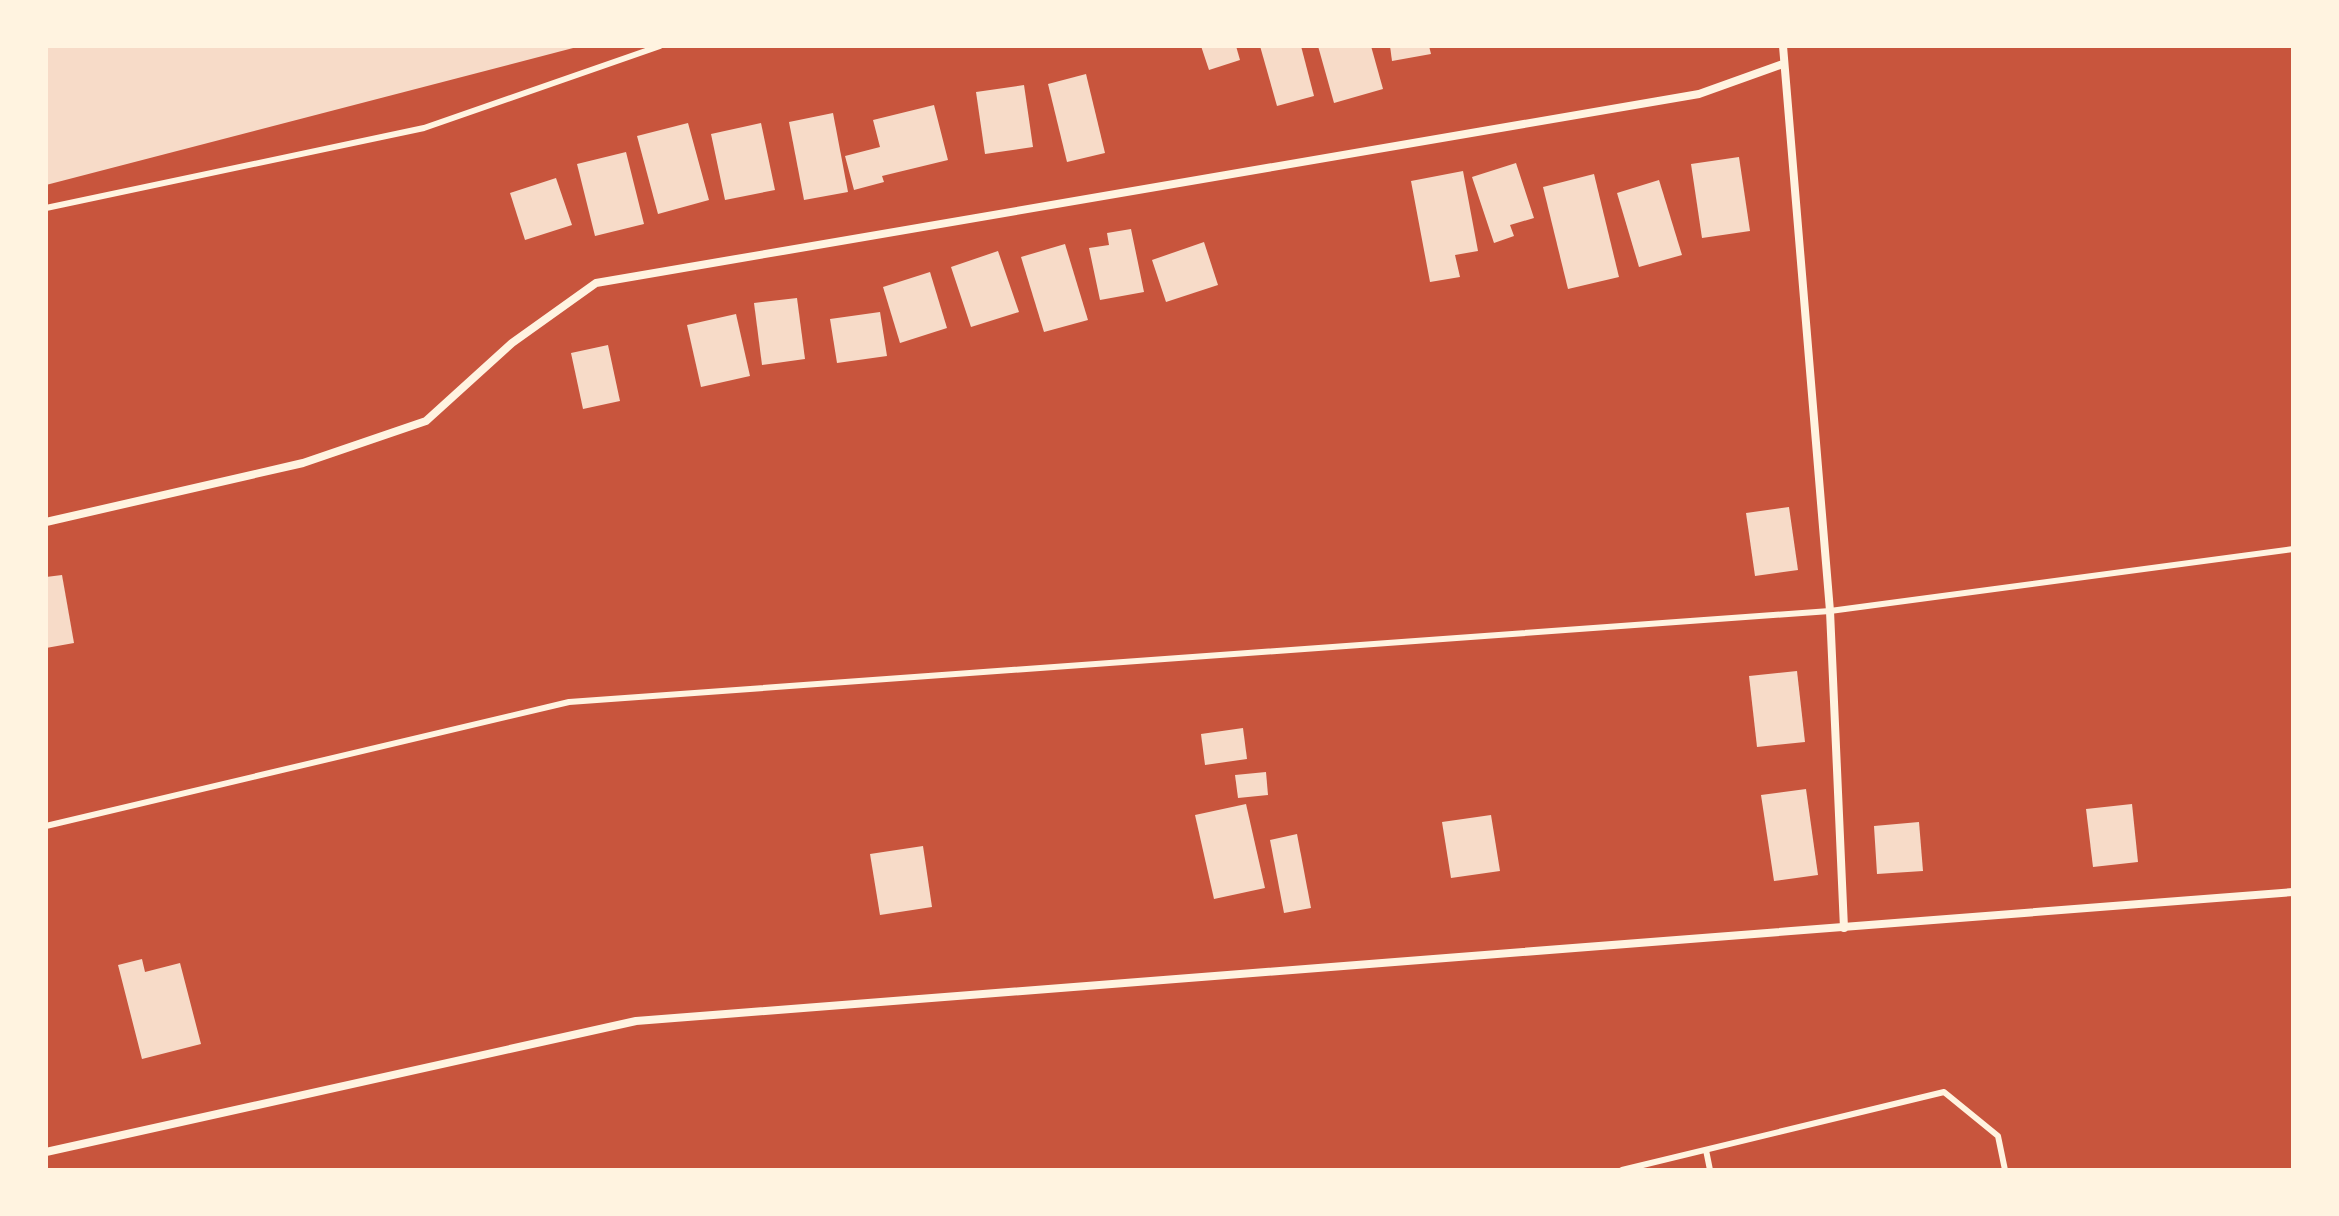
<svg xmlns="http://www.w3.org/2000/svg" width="2339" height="1216" font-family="'Noto Sans',sans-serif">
<rect width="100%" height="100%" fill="#c8553d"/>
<g fill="#f7dbc8">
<path d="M46,46h531v1l-531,138z"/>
<path d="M1201,46h35l4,14 -31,10z"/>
<path d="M1260,46h41l13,50 -37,10z"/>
<path d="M1318,46h53l12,43 -49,14z"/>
<path d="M1390,46h39l2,8 -39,7z"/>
<path d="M1086,74l19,79 -38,9 -19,-78z"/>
<path d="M1024,85l9,62 -48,7 -9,-62z"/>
<path d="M934,105l14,55 -66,16 2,6 -30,8 -9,-34 35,-9 -7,-27z"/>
<path d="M833,113l15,79 -44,8 -15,-78z"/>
<path d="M688,123l21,77 -51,14 -21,-78z"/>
<path d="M761,123l14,67 -50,10 -14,-66z"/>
<path d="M626,152l18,72 -49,12 -18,-72z"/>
<path d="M1739,157l11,74 -48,7 -11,-74z"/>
<path d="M1516,163l18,55 -24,7 4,11 -20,7 -22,-66z"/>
<path d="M1463,171l15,80 -23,4 5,22 -30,5 -19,-101z"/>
<path d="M1594,174l25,103 -51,12 -25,-102z"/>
<path d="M556,178l16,47 -47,15 -15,-47z"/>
<path d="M1659,180l23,75 -43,12 -22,-74z"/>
<path d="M1131,229l13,63 -44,8 -11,-52 20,-3 -2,-12z"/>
<path d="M1204,242l14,43 -52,17 -14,-42z"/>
<path d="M1065,244l23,76 -44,12 -23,-75z"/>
<path d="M998,251l21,61 -48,15 -20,-60z"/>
<path d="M930,272l17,56 -47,15 -17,-56z"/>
<path d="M797,298l8,61 -43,6 -8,-62z"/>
<path d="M880,312l7,44 -50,7 -7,-44z"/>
<path d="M736,314l14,62 -49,11 -14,-62z"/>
<path d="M608,345l12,56 -37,8 -12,-56z"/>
<path d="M1789,507l9,63 -43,6 -9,-63z"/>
<path d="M62,575l12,68 -28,5v-71z"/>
<path d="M1797,671l8,71 -48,5 -8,-71z"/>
<path d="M1243,728l4,31 -42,6 -4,-31z"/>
<path d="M1266,772l2,23 -30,3 -3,-23z"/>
<path d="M1806,789l12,86 -44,6 -13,-86z"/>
<path d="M1246,804l19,84 -51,11 -19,-84z"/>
<path d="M2132,804l6,58 -45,5 -7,-58z"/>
<path d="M1491,815l9,56 -49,7 -9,-56z"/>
<path d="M1919,822l4,49 -46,3 -3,-48z"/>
<path d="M1297,834l14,74 -27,5 -14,-73z"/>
<path d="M923,846l9,61 -52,8 -10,-61z"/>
<path d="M142,959l3,13 35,-9 21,81 -59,15 -24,-94z"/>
</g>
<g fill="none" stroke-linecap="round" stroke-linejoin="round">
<g stroke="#fff3e0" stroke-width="6">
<path d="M46,208l378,-80 236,-82"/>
<path d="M46,826l523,-124 1261,-91 463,-62"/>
<path d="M1706,1150l4,20"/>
<path d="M1622,1170l322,-78 54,44 7,34"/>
</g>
<g stroke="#fff3e0" stroke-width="8">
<path d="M1783,46l47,565 14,317"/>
<path d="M46,522l257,-59 123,-42 86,-78 84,-60 1103,-189 84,-30"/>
<path d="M46,1152l590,-131 1657,-129"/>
</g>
</g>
<rect width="2339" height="1216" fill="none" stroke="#fff3e0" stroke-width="96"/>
</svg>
